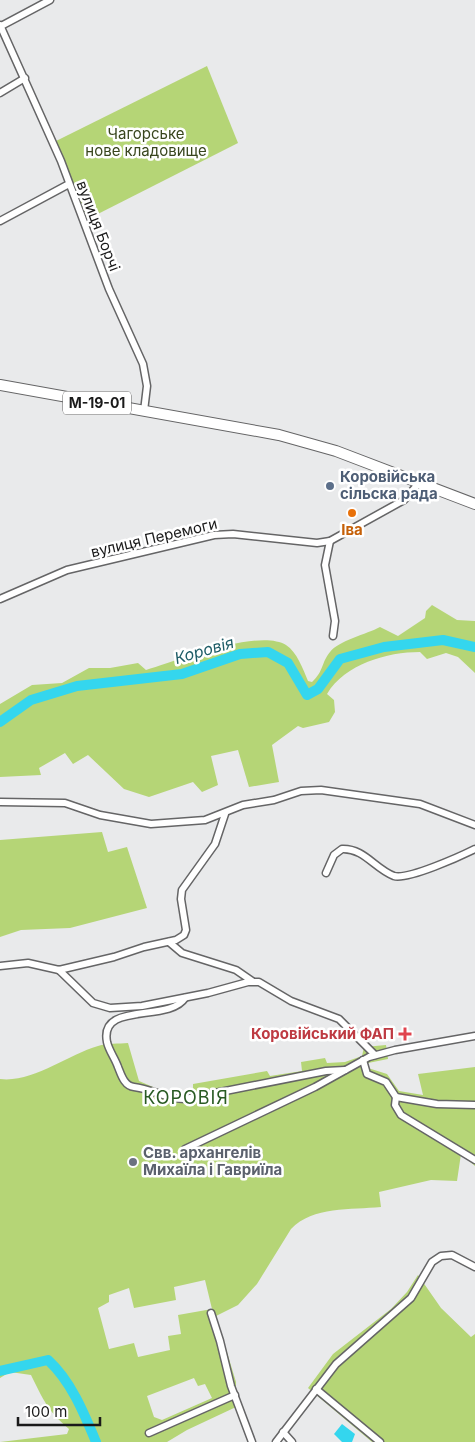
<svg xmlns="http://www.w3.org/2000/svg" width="475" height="1442" font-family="Inter,sans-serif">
<rect width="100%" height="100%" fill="#e9eaeb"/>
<g fill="#b5d576" fill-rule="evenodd">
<path d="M207,66l31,77 -152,77 -32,-78z"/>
<path d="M432,605l25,15 18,1v52l-17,-16 -12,-4 -19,6 -7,-7c-33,0 -75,12 -93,42l7,6 1,12 -6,10 -26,6 -5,-2 -26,19 7,37 -30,5 -11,-37 -27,6 7,29 -16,7 -9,-10 -44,15 -25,-8 -36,-34 -15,9 -8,-11 -26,15 2,7 -41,2v-73l32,-19 30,-2 27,-15h21l28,-5 8,7c30,-9 113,-42 140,-25 11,7 17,24 22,36l4,1c12,-11 9,-19 18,-30 8,-11 37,-18 50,-25l18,9 27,-18 1,-7z"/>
<path d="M102,832l6,20 19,-5 20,61 -77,20 -49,2 -21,7v-97z"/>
<path d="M128,1043l11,38 28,12 26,-1v-8l74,-13 3,5 32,-5 -1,-9 24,-4 2,5 18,-1 17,-6 2,-9 22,-2 2,14 -20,4v5l19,6 12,17 24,4 -5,-21 57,-7v99l-14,-12 -4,27 -26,-1 -52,12 2,15c-30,3 -68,-1 -90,22l-34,55 -19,21 -22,11 20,66v25l-49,23 -20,12h-167l67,-8 2,-5c-22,-19 -25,-28 -38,-54l-21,-3 -10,6v-299c33,4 67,-24 98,-33 9,-3 21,-2 30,-3zM205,1280l7,29 -34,6 3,19 -13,2 2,14 -32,7 -4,-14 -25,6 -11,-41 11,-6v-7l20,-7 5,20 42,-8 -2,-13zM194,1378l4,8 7,-2 7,14 -50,22 -8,-3 -7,-21z"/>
<path d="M418,1275l23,33 30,29 4,-3v108h-103l-64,-54 25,-34 58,-45 16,-17z"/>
</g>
<path fill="#34d6ee" d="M342,1424l13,10 -3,8h-10l-8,-8z"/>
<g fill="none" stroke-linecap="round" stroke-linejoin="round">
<g stroke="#34d6ee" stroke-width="10">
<path d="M0,722l31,-22 46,-14 105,-12 58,-20 28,-2 20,11 19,32 11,-6 22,-30 44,-12 59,-7 32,7"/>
<path d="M0,1371l48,-11c23,21 36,53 48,82"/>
</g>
<g stroke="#656566" stroke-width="9">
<g id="minor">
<path d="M0,25l61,136 48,128 34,75 4,22 -3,25"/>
<path d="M1,26l49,-26"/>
<path d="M0,93l25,-15"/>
<path d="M0,221l69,-37"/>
<path d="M330,541l-5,24 10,56 -2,15"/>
<path d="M0,599l67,-29 147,-35 19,-1 84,9 13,-2 74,-41 16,-18"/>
<path d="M0,802l65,1 35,12 51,9 54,-4 38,-15 31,-5 27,-9 20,-1 99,14 55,21"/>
<path d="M326,873l8,-18 8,-6c22,-1 33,20 52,27 14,4 67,-20 81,-27"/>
<path d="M169,942l13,11 54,17 16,11"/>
<path d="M0,966l28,-3 31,7 55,-13 30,-10 32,-7 8,-5 2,-5 -5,-31 1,-9 33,-46 10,-30"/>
<path d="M59,970l34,33 17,5 32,-2 66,-13 40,-11h11l32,19 48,18 36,36"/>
<path d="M185,998c-16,25 -86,3 -78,44 2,9 8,16 11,25 3,7 6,19 16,20 18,2 32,12 51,12l141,-28 19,-1"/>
<path d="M363,1060l4,14 19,8 10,15 41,7 38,1"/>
<path d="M396,1097l-1,8 6,10 74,45"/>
<path d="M185,1149l130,-62 54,-30 26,-7 80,-14"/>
<path d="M211,1313l9,28 11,45 21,56"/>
<path d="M316,1389l64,53"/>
<path d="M283,1432l9,10"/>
<path d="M149,1433l86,-38"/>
<path d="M276,1442l60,-78 75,-66 21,-36 9,-6 11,-1 23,12"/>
</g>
</g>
<g stroke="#656566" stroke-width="12">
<path id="primary" d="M0,385l279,50 57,16 139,53"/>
</g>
<use href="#minor" stroke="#fff" stroke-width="6"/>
<use href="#primary" stroke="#fff" stroke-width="10"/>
</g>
<circle fill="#5c6f8a" stroke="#fff" stroke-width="2" cx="330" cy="486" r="5"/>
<circle fill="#e8710a" stroke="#fff" stroke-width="2" cx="352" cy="513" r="5"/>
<path fill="#e0444e" stroke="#fff" stroke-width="2" d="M402.5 1026.5h5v5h5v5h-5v5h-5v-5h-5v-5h5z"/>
<circle fill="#6b7280" stroke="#fff" stroke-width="2" cx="133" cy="1162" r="5"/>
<g text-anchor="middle" stroke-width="5" stroke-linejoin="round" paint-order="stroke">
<rect fill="#fff" stroke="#5f5f5f" stroke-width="1" x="63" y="391.5" width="68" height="23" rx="4"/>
<g font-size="14" font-weight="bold" fill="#1a1a1a">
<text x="97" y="408">М-19-01</text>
</g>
<g font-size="15" fill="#38451d" stroke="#fff">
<text x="146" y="139">Чагорське<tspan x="146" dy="17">нове кладовище</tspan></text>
</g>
<g font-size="15" fill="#1a1a1a" stroke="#fff">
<text transform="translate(98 226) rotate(69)" y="5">вулиця Борчі</text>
<text transform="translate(154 538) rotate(-13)" y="5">вулиця Перемоги</text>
</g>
<g font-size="15" font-weight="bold" fill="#4e5e75" stroke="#fff" text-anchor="start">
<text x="340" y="482">Коровійська<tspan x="340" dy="17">сільска рада</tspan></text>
</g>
<g font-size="15" font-weight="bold" fill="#c56008" stroke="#fff">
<text x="352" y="535">Іва</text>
</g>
<g font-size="15" font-weight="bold" fill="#be3a42" stroke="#fff" text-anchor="end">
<text x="394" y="1039">Коровійський ФАП</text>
</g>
<g font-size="15" font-weight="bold" fill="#5b616d" stroke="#fff" text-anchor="start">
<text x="143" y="1158">Свв. архангелів<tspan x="143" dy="17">Михаїла і Гавриїла</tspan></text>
</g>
<g font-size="16" font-style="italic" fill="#1f5d67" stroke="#fff">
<text transform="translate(204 650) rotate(-16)" y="6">Коровія</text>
</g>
<g font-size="18" letter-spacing="1" fill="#2a5b24" stroke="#fff">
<text x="186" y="1104">КОРОВІЯ</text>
</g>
</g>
<path d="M18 1417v8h82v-8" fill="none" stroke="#1a1a1a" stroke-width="2.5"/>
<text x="25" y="1417" font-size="15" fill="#1a1a1a" stroke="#ffffff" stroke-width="4" paint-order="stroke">100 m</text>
</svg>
